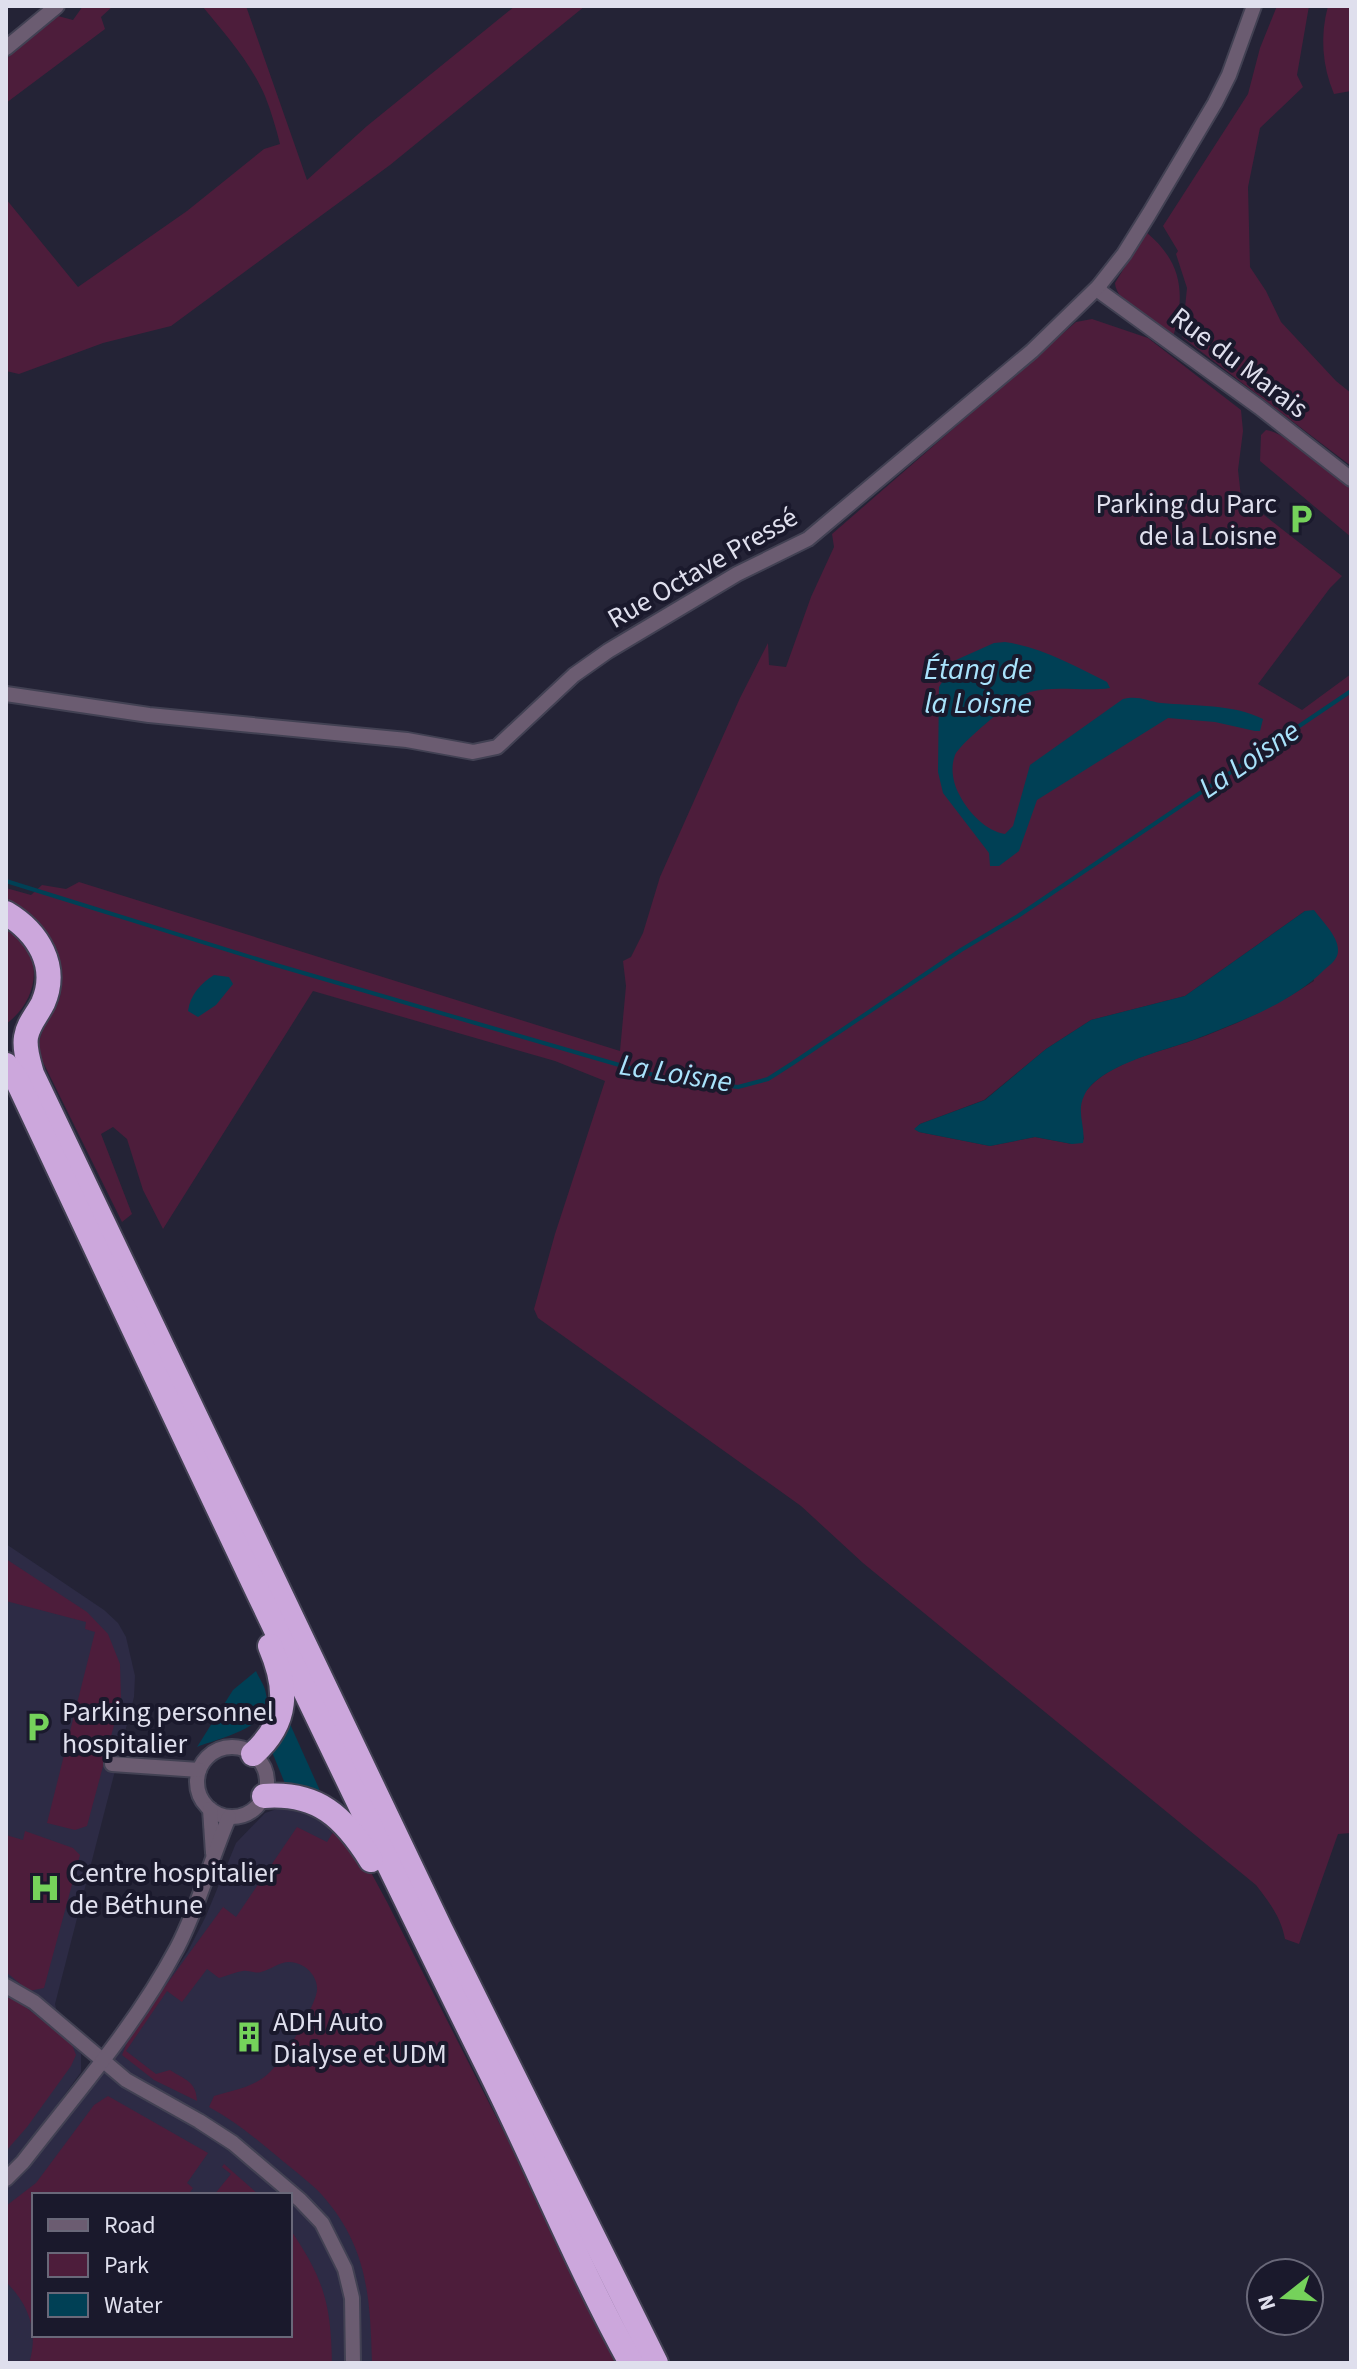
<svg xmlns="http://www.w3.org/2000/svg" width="1357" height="2369" font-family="'Source Sans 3',sans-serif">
<rect width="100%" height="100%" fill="#242336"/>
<g fill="#2d2b45" fill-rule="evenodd">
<path d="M6,1544l98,66 14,13 8,14 9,39 -1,21 -79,307 2,9 24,41v18l-47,65 -28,31z"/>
<path d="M283,1807l19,2 35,20 276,534h-607v-176l16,-12 97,-122 69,-102 18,-35 30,-73 29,-30zM34,2195h256v140h-256z"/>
</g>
<g fill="#4d1d3b" fill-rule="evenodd">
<path d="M83,6h30l-12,11 4,12 -99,74v-44l45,-39 7,-4 15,4z"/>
<path d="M190,6h56l61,174 60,-54 148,-120h70l-195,159 -219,161 -68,17 -84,31 -13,-3v-172l72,88 109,-76 77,-62 16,-5c-4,-16 -9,-33 -15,-48 -14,-33 -40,-62 -62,-89z"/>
<path d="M1277,6h32l-12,69 6,12 -43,41 -12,59 2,80 16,24 15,31 55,59 15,12v73l-169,-129 5,-49 -11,-34 2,-3 -15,-25 85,-132 12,-46z"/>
<path d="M1328,6h23v85l-17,3c-12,-28 -14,-59 -6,-88z"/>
<path d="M1146,232c36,30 40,61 27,105 -16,-12 -57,-33 -58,-54z"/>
<path d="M1092,319l56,19 93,72 2,21 -5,39 3,27 101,79 -12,12 -72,96 44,26 49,-36v1159l-13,1 -39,110 -14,-5c-4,-22 -16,-37 -29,-54l-393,-322 -62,-57 -263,-188 -4,-9 21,-75 50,-153 -50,-20 -242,-70 -150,238 -20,-39 -16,-51 -14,-12 -12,7 31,80 -10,8 -84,-170c0,-21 13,-33 21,-52 11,-30 -23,-90 -53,-99v-13l25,7 11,-10 24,4 13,-7 541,169 6,-65 -3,-25 8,-4 12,-24 17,-56 80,-179 28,-55 1,22 17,2 25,-70 23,-50 -2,-13 244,-212zM1305,911l9,70c-38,25 -80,45 -123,60 -34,12 -80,20 -105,50 -10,13 -5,33 -2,48l-12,5 -37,-7 -45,9 -71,-14 -4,-3 5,-5 64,-24 62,-51 45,-29 94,-24z"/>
<path d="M1266,430c19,2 68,45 85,58v49l-91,-76 1,-26z"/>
<path d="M6,930c41,22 33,70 0,94z"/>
<path d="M6,1559l81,53 21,22 12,30 1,35 -34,127 -12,4 -28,-7 48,-191 -10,-3 1,-7 -80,-21z"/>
<path d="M338,1824l30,43 19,35 234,461h-249c-2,-66 -4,-116 -50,-168 -11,-12 -25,-22 -38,-33 -24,-20 -47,-40 -75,-55l5,-11c20,-6 42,-9 57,-25 12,-11 45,-65 46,-81 1,-12 -9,-24 -21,-27 -15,-4 -22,6 -35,9 -6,2 -12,-2 -18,-1 -8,1 -17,5 -24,7l-12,-9 -25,33 -15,-11 -41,60 30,23 14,-4c15,10 26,11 27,31l-43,-21 -32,-25 9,-22 92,-126 13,10 61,-90 30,15z"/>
<path d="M25,1831l48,17 7,7 -36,133 -15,3 -23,-19v-137l17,5z"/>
<path d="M11,1996l60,46 5,13 -5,11 -44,61 -21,24v-152z"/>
<path d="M108,2096l100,57 -21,30 6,5 -5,7h-154v140h256v-106c34,50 41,75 42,134h-303c10,-30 0,-59 -23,-81v-76l30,-23 58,-78z"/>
<path d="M224,2164l35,31h-45l17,-21 -9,-7z"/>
</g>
<g fill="#004055">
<path d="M1005,642c36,5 70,24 102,40l3,6c-26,4 -55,-3 -80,4 -13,4 -69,50 -75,63 -5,13 -2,29 5,41 9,17 26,35 45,38l8,-8 17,-61 93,-66c15,-4 24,2 38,4 32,3 73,1 102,16l-3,12h-5l-40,-9 -47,-4 -131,82 -18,51 -20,15h-9l-1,-13 -46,-60 -5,-21 1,-85 17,-27 38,-17z"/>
<path d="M1314,910c8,11 25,27 24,41 0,8 -8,14 -14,19 -34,34 -83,51 -128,69 -29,11 -98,26 -112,57 -8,16 2,32 -1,47l-11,1 -37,-7 -45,9 -71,-14 -5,-3 6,-5 65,-24 61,-51 45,-29 94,-24 120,-85z"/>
<path d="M214,975l15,2 4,7 -17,21 -18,12 -10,-6c2,-16 13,-28 26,-36z"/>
<path d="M256,1671c3,7 9,15 10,23 9,34 -48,44 -69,53l36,-57z"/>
<path d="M290,1724l31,69 -35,-7 -16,-39z"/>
</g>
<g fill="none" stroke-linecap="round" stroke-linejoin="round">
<path stroke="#004055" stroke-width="4" d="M6,881l270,84 388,113 74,9 30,-8 25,-16 168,-113 57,-34 333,-225"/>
<g stroke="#424153" stroke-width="18">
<g id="street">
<path d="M6,48l51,-42"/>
<path d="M1098,287l4,6 157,114 92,72"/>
<path d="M6,694l143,21 258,25 66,12 24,-5 77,-72 34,-24 129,-77 71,-35 224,-188 66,-64 26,-33 25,-40 66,-111 14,-28 25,-69"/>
<circle cx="232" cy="1782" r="35"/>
<path d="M112,1764l87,6"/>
<path d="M210,1809l3,44"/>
<path d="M6,1986l28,16 92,78 73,41 34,22 67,57 22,23 23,46 7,29 1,65"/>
<path d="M6,2179l17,-17c54,-70 112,-135 154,-214 22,-42 33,-87 52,-131"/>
</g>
</g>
<g stroke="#424153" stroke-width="28">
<g id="highway">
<path d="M6,913c32,19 53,53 37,90 -6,12 -15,21 -17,34 -2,12 3,26 6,37l408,854 216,435"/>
<path d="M6,1065l10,13c155,331 310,662 472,989 49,98 90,200 143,296"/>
<path d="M253,1754c36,-32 35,-66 17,-108"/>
<path d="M264,1796c54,-4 80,21 107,64"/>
</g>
</g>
<use href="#street" stroke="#6b5c71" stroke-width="14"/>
<use href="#highway" stroke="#cca7dc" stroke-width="24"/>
</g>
<defs>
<g id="parking-bare" transform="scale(2.4)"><path d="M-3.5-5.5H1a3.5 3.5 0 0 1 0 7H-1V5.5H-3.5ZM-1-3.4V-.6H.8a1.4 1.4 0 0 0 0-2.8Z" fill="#75d25b" stroke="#1a192c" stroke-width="2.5" paint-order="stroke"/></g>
<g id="hospital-bare" transform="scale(2.4)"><path d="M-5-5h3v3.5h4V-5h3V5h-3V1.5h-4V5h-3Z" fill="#75d25b" stroke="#1a192c" stroke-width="2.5" paint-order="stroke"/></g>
<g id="building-bare" transform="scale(2.4)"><path d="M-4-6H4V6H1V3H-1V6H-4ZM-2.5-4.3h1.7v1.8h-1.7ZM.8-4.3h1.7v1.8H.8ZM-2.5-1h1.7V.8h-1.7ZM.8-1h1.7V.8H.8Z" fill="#75d25b" stroke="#1a192c" stroke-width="2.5" paint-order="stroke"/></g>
</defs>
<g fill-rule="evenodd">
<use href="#parking-bare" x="1301" y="519"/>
<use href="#parking-bare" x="38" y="1727"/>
<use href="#hospital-bare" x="45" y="1888"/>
<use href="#building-bare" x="249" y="2037"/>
</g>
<g text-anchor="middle" stroke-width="8" stroke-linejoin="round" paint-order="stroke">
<g font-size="28" fill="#dfdfed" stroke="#1a192c">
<text transform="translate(1240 362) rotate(37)" y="10">Rue du Marais</text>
<text transform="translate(702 567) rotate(-30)" y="10">Rue Octave Pressé</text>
</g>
<g font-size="28" fill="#dfdfed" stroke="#1a192c" text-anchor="start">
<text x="1277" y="513" text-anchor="end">Parking du Parc<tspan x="1277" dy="32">de la Loisne</tspan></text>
<text x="62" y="1721">Parking personnel<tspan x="62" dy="32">hospitalier</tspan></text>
<text x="69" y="1882">Centre hospitalier<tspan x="69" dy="32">de Béthune</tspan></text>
<text x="273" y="2031">ADH Auto<tspan x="273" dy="32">Dialyse et UDM</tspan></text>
</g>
<g font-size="30" font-style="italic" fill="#a9e3fc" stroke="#1a192c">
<text x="978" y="679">Étang de<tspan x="978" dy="34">la Loisne</tspan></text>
<text transform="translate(1249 759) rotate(-34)" y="10">La Loisne</text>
<text transform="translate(676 1073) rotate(9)" y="10">La Loisne</text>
</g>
</g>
<rect width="1357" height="2369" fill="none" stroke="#dfdfed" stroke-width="16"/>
<rect x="32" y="2193" width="260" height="144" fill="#1a192c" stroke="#696879" stroke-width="2"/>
<rect x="48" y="2219" width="40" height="12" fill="#6b5c71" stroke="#696879" stroke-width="2"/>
<text x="104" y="2233" font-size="24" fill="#dfdfed">Road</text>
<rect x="48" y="2253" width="40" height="24" fill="#4d1d3b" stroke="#696879" stroke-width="2"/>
<text x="104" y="2273" font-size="24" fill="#dfdfed">Park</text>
<rect x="48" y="2293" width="40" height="24" fill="#004055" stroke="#696879" stroke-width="2"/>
<text x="104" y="2313" font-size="24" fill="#dfdfed">Water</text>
<g transform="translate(1285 2297) rotate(253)"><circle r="38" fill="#1a192c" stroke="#696879" stroke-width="2"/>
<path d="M0-6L14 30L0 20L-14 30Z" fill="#75d25b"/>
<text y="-12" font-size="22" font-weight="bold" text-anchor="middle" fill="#dfdfed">N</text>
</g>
</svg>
